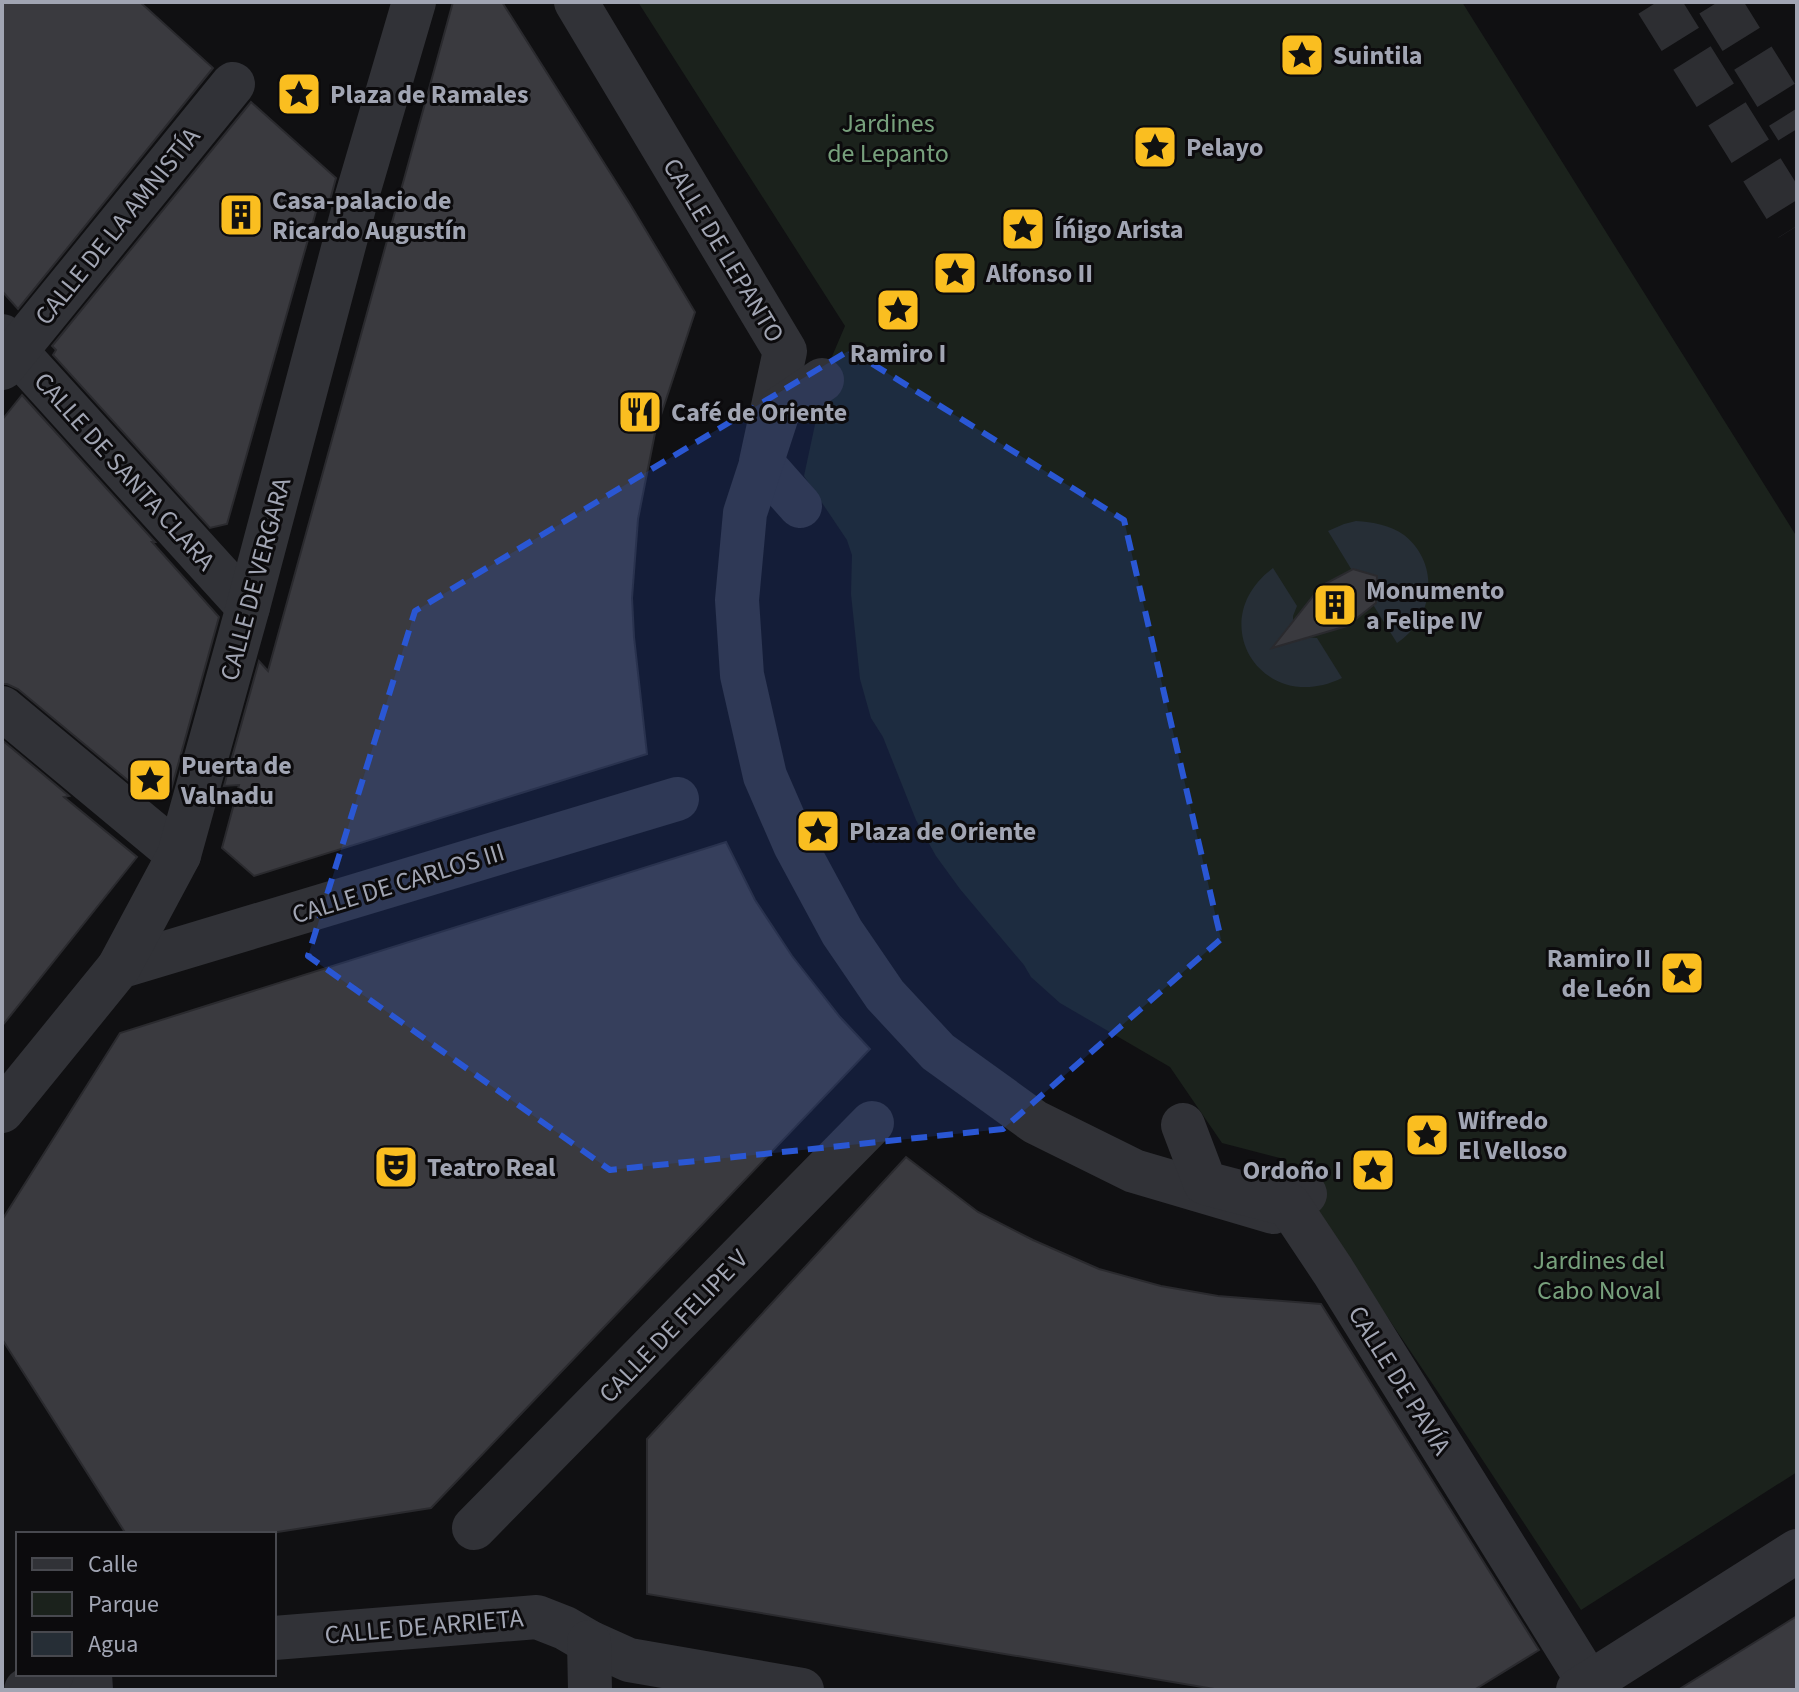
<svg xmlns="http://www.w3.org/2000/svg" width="1799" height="1692" font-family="'Source Sans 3',sans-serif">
<rect width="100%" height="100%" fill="#101012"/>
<path fill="#1b221c" d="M638,2h824l335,535v935l-216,138 -143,-218 -158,-234 -58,-15 -52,-76 -110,-64 -29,-26 -7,-12 -64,-76 -24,-33 -20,-36 -33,-83 -12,-19 -11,-39 -9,-85 1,-39 -5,-15 -43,-64 12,-56 6,-40 23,-54z"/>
<g fill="#262e36">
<path d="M1356,521c17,1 34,4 48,14 37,29 30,84 -7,108l-25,-40 3,-6 1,-12 -23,-13 -25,-41 16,-7z"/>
<path d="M1273,568l24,38 -4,10v10l12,11 12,1 25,40c-80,39 -140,-57 -69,-110z"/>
</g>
<g fill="#3a3a3f" stroke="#2a2a2e" stroke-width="2">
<path d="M2,2h138l73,66 -195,241 -16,-18z"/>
<path d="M453,2h49l128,202 65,108 -40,121 -17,86 -6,79 2,39 13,117 -393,122 -32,-28 17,-63 -15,1 35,-125 9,10z"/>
<path d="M251,102l85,76 -7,26 -10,-3 -92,323 -17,4 -157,-173 3,-5 -4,-4z"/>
<path d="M22,395l133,147h-3l67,75 -48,173 -29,2 -124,-103 -11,-5h-5v-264z"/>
<path d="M1353,569l24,7 -1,27 -29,23 -75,22 49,-62z"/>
<path d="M2,740l67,56 -5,1 73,60 -135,169z"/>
<path d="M726,842l29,58 37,56 48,61 30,32 -439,459 -166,26h-139l-124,-195v-119l118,-187z"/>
<path d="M906,1157l72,55 55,28 66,29 62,17 57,10 103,8 218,346 -65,40h-254l-573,-96v-155z"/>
<path d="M1797,1616v74h-119z"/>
</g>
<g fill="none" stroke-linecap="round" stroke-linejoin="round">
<g stroke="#2d2e32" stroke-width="44" stroke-dasharray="44 22" stroke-linecap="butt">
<path d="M1657,2l140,224"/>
<path d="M1718,2l79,127"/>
</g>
<g stroke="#313237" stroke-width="44">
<path d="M576,2l209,349 -24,111 39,44"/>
<path d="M2,336l246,271"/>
<path d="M2,368l231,-284"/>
<path d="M822,380l-43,29 -34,104 -8,87 5,75 23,101 30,69 47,87 43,63 53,57 97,70 99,49 139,41 16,-7 16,-11"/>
<path d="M2,708l177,147"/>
<path d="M119,967l558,-168"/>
<path d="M2,1111l117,-144 60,-112 69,-248 109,-411 57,-194"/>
<path d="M1183,1125l22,58 84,22 44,66 256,412"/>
<path d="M474,1528l398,-405"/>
<path d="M274,1638l263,-21 28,11 24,14 40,18 173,30"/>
<path d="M589,1642l1,48"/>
<path d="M90,1674l1,16"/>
<path d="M26,1690l26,-16"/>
<path d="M1578,1690l219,-139"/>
</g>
</g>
<path fill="#2a57d4" fill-opacity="0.2" stroke="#2a57d4" stroke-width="6" stroke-dasharray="16 10" stroke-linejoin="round" d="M850,350l274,170 97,419 -218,190 -393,41 -302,-214 107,-345z"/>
<defs>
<g id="sight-square" transform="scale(2.3)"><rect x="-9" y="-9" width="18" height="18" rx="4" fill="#fabe20" stroke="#0c0b0d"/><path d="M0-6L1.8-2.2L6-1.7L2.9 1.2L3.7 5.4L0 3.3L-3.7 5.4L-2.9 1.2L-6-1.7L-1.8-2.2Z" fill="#111"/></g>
<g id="building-square" transform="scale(2.3)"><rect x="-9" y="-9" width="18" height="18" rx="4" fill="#fabe20" stroke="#0c0b0d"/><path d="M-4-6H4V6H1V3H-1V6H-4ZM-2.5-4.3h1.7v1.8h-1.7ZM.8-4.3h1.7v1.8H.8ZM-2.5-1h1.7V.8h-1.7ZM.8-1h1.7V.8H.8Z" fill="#111"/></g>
<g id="restaurant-square" transform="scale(2.3)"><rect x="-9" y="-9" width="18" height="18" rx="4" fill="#fabe20" stroke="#0c0b0d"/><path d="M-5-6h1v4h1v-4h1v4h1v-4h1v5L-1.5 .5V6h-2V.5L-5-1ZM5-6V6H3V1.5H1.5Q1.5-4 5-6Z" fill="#111"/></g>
<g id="theatre-square" transform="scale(2.3)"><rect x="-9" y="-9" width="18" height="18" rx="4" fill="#fabe20" stroke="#0c0b0d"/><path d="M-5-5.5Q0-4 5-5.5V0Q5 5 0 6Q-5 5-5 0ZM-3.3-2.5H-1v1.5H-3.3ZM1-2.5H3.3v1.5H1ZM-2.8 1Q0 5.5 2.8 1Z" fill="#111"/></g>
</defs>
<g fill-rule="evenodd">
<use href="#sight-square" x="1302" y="55"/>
<use href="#sight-square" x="299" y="94"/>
<use href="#sight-square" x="1155" y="147"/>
<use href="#building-square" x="241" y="215"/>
<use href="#sight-square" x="1023" y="229"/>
<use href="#sight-square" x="955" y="273"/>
<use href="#sight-square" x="898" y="310"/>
<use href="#restaurant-square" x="640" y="412"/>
<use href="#building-square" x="1335" y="605"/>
<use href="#sight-square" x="150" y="780"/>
<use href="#sight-square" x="818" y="831"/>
<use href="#sight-square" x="1682" y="973"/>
<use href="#sight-square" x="1427" y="1135"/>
<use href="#theatre-square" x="396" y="1167"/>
<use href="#sight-square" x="1373" y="1170"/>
</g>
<g text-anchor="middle" stroke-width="6" stroke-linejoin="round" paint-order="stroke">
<g font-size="26" font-weight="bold" fill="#a1a5b3" stroke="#0c0b0d" text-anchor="start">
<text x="1333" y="64">Suintila</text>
<text x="330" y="103">Plaza de Ramales</text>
<text x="1186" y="156">Pelayo</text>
<text x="272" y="209">Casa-palacio de<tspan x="272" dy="30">Ricardo Augustín</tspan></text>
<text x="1054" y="238">Íńigo Arista</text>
<text x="986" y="282">Alfonso II</text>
<text x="898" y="362" text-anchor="middle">Ramiro I</text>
<text x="671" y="421">Café de Oriente</text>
<text x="1366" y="599">Monumento<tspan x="1366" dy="30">a Felipe IV</tspan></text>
<text x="181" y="774">Puerta de<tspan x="181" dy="30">Valnadu</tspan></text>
<text x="849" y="840">Plaza de Oriente</text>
<text x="1651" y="967" text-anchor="end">Ramiro II<tspan x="1651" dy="30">de León</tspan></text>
<text x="1458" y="1129">Wifredo<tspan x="1458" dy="30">El Velloso</tspan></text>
<text x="427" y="1176">Teatro Real</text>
<text x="1342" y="1179" text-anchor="end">Ordoño I</text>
</g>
<g font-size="26" fill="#77a07c" stroke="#0c0b0d">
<text x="888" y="132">Jardines<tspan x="888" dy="30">de Lepanto</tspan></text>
<text x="1599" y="1269">Jardines del<tspan x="1599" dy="30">Cabo Noval</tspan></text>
</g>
<g font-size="26" fill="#a1a5b3" stroke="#0c0b0d">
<text transform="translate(117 226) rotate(-51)" y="9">CALLE DE LA AMNISTÍA</text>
<text transform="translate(724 250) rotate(59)" y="9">CALLE DE LEPANTO</text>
<text transform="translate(125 471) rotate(48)" y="9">CALLE DE SANTA CLARA</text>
<text transform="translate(255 579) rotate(-75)" y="9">CALLE DE VERGARA</text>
<text transform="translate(398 883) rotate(-17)" y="9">CALLE DE CARLOS III</text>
<text transform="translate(673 1326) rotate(-46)" y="9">CALLE DE FELIPE V</text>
<text transform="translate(1400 1380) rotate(58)" y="9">CALLE DE PAVÍA</text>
<text transform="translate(424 1626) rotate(-5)" y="9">CALLE DE ARRIETA</text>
</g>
</g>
<rect width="1799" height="1692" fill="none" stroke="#a1a5b3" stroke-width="8"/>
<rect x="16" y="1532" width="260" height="144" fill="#0c0b0d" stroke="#48494f" stroke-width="2"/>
<rect x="32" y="1558" width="40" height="12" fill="#313237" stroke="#48494f" stroke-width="2"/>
<text x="88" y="1572" font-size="24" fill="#a1a5b3">Calle</text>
<rect x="32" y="1592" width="40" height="24" fill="#1b221c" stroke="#48494f" stroke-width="2"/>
<text x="88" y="1612" font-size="24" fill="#a1a5b3">Parque</text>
<rect x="32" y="1632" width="40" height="24" fill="#262e36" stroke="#48494f" stroke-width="2"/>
<text x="88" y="1652" font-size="24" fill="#a1a5b3">Agua</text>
</svg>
